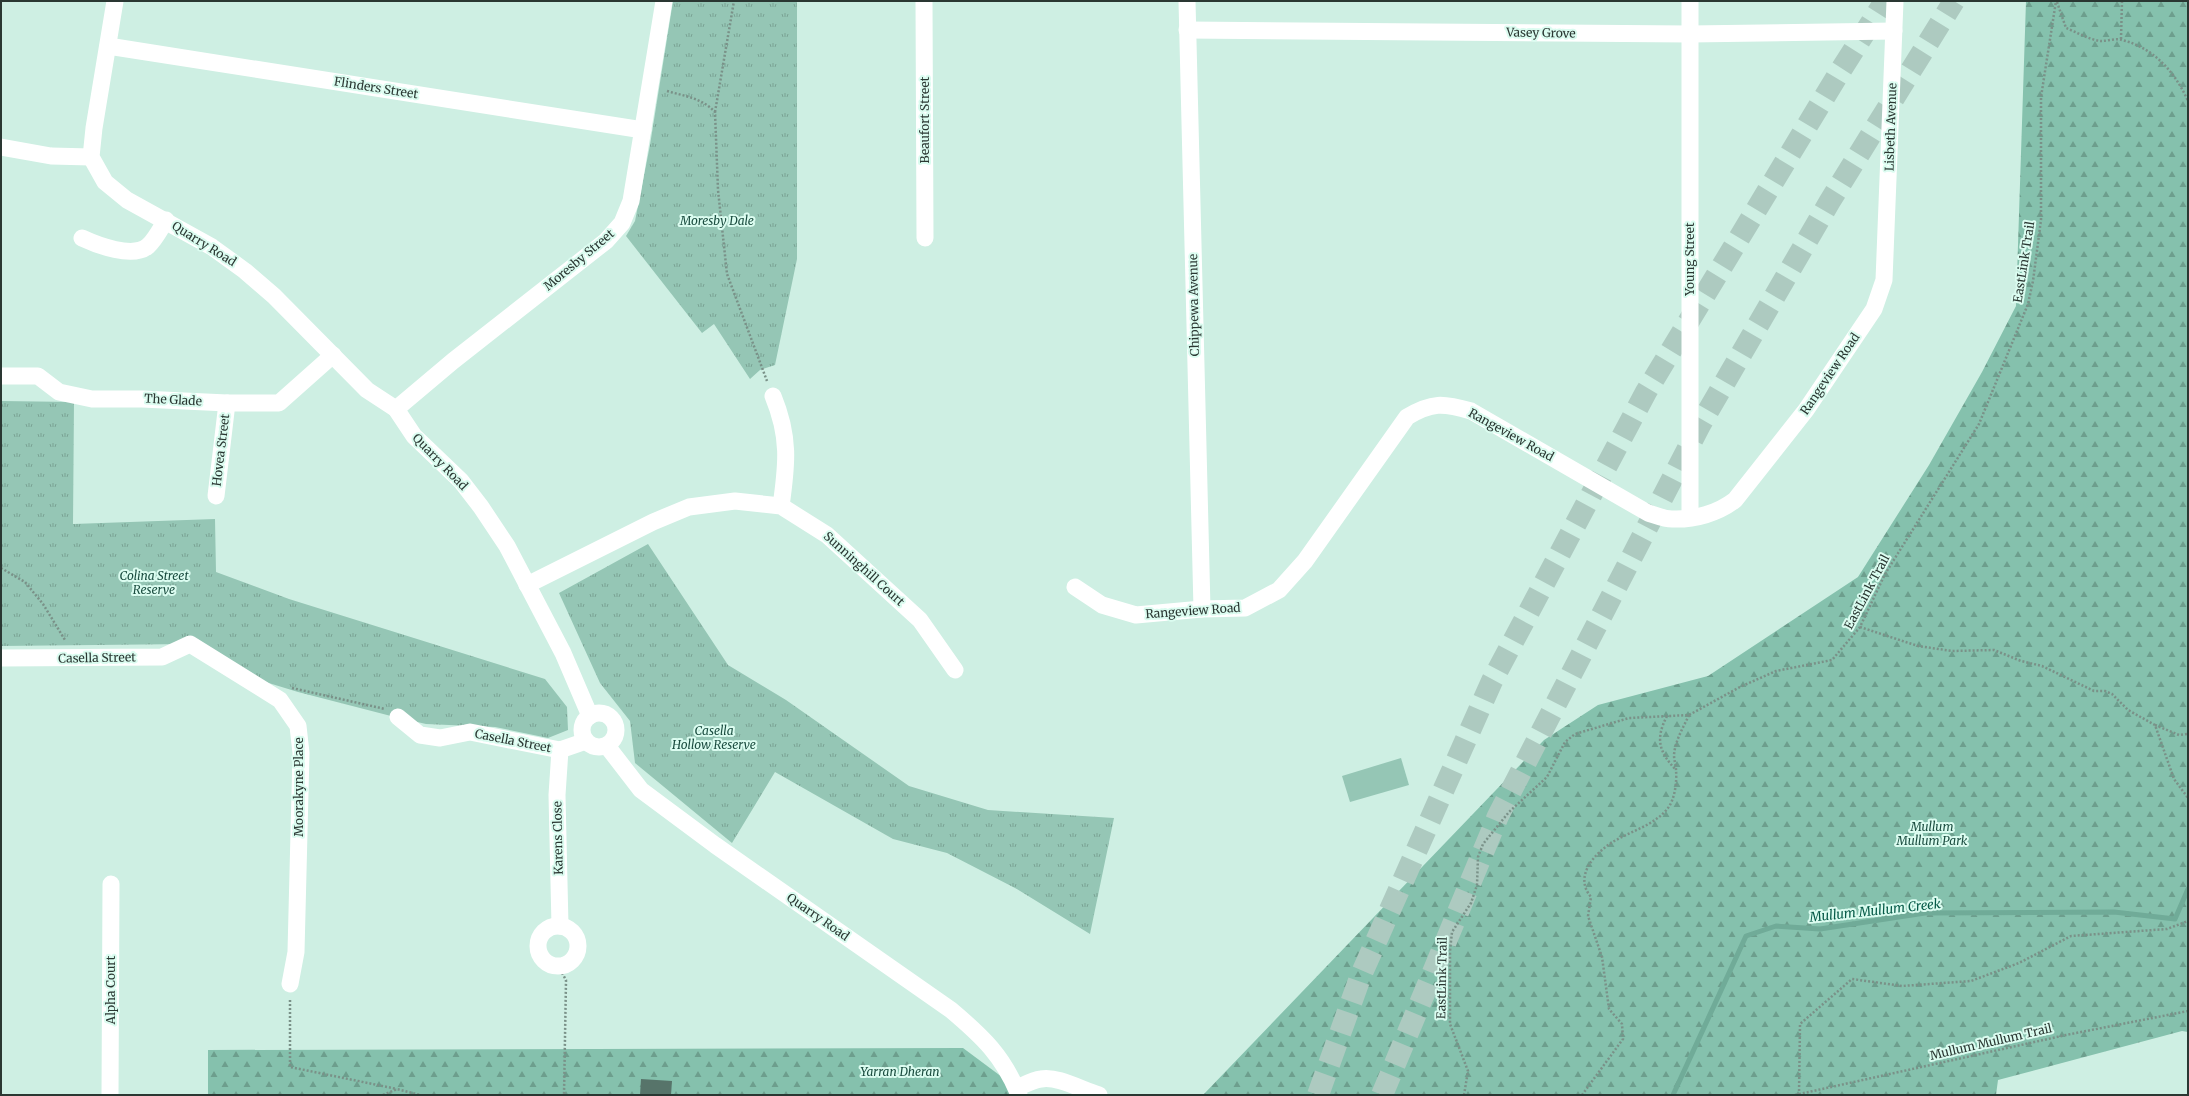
<svg xmlns="http://www.w3.org/2000/svg" width="2189" height="1096" font-family="Merriweather,serif">
<defs>
<pattern id="grass-tufts" width="24" height="20" patternUnits="userSpaceOnUse"><rect width="24" height="20" fill="#95c6b5"/><path d="M3 7l-1-3M5 7V3M7 7l1-3M15 17l-1-3M17 17v-4M19 17l1-3" fill="none" stroke="#7aa294"/></pattern>
<pattern id="forest-firs" width="22" height="20" patternUnits="userSpaceOnUse"><rect width="22" height="20" fill="#85c1ad"/><path d="M5 1l3.5 6h-7zM16 11l3.5 6h-7z" fill="#6d9e8d"/></pattern>
</defs>
<rect width="100%" height="100%" fill="#ceefe3"/>
<g fill="url(#grass-tufts)">
<path d="M673,1h124v258l-22,106 -15,5 -10,9 -36,-55 -12,9 -76,-97 9,-15 15,-76z"/>
<path d="M1,401l73,1 -1,122 142,-5 1,53 73,27 256,80 22,28 1,23 -20,8 -53,-11 -69,-3 -35,-8 -93,-24 -59,-18 -49,-30 -189,2z"/>
<path d="M648,544l80,121 58,35 123,86 79,24 126,8 -24,116 -75,-46 -68,-35 -54,-14 -118,-67 -43,71 -97,-80 -5,-42 -30,-38 -41,-90z"/>
</g>
<g fill="url(#forest-firs)">
<path d="M2026,1h162v1031l-6,-1 -184,49 -2,15h-793l341,-355 54,-35 110,-29 150,-99 71,-112 53,-93 34,-66z"/>
<path d="M963,1048l39,29 9,18h-803v-45z"/>
</g>
<path fill="#95c6b5" d="M1401,758l8,27 -59,17 -8,-26z"/>
<g fill="none" stroke-linecap="round" stroke-linejoin="round">
<path stroke="#70ab98" stroke-width="5" d="M1673,1095l73,-159 30,-10 44,3 105,-16 189,-1 61,7 13,-30"/>
</g>
<path fill="#57746a" d="M641,1079l31,2 -1,14h-31z"/>
<g fill="none" stroke-linecap="round" stroke-linejoin="round">
<g stroke="#adcac0" stroke-width="22" stroke-dasharray="22 11" stroke-linecap="butt">
<path d="M1318,1095l43,-120 131,-294 154,-289 193,-319 46,-72"/>
<path d="M1382,1095l116,-279 202,-391 130,-224 124,-200"/>
</g>
<g stroke="#7a9188" stroke-width="2.5" stroke-dasharray="2 2" stroke-linecap="butt">
<path d="M2057,2l9,26c10,4 24,12 35,13 7,0 15,-3 21,-1 32,8 53,32 66,61"/>
<path d="M2121,39l1,-38"/>
<path d="M667,91c17,5 35,7 48,21l3,78 9,84 40,107"/>
<path d="M715,112l19,-111"/>
<path d="M1,568l24,14 18,22 22,36"/>
<path d="M1860,627l58,19 34,5 42,-1 27,11 21,5 52,25h11l7,3 16,16 27,15 19,54 14,19"/>
<path d="M292,688l93,21"/>
<path d="M1667,716c-12,23 -8,36 9,54"/>
<path d="M2155,725l24,10 9,-1"/>
<path d="M558,966l8,14 -2,115"/>
<path d="M290,1000v67l107,22"/>
<path d="M383,1095l14,-6 23,6"/>
<path d="M1464,1095l4,-24 -18,-47v-73l2,-19 19,-29 6,-18 1,-28 5,-13 26,-32 38,-35 18,-35 10,-8 54,-16 60,-3 51,-28 36,-16 56,-11 28,-33 25,-53 94,-150 49,-120 5,-23 8,-61v-123l15,-96"/>
<path d="M1582,1095l41,-56 -1,-15 -13,-15 -7,-52 -14,-41 3,-19c-17,-20 2,-42 20,-54 19,-12 43,-17 57,-35 7,-9 9,-27 8,-38 0,-5 -2,-10 -2,-15 1,-14 9,-27 15,-40"/>
<path d="M1795,1095l271,-60 122,-24"/>
<path d="M1799,1095l1,-71 52,-45 50,7 69,-5 48,-18 52,-27 96,-7 21,-8"/>
</g>
<g stroke="#fff" stroke-width="17">
<path d="M115,1l-21,127 -3,29 14,25 22,18 85,47 33,24 29,25 93,94 29,19 18,27 47,45 20,26 26,39 56,107 27,63"/>
<path d="M924,1l1,237"/>
<path d="M1187,1l15,608"/>
<path d="M1187,30l503,4 204,-3"/>
<path d="M108,46l535,84"/>
<path d="M1,147l50,9 40,1"/>
<path d="M82,238c15,7 51,21 66,8 7,-6 13,-18 18,-26"/>
<path d="M1,376h37l21,16 33,7h50l85,4h52l54,-48"/>
<path d="M773,396c17,41 14,68 8,110"/>
<path d="M396,409l57,-48 153,-120 16,-18 9,-22 33,-200"/>
<path d="M216,496l11,-93"/>
<path d="M1690,517v-516"/>
<path d="M527,585l126,-63 36,-15 46,-6 46,5 46,29 93,85 35,50"/>
<path d="M1075,587l27,18 34,10 66,-6 43,-1 34,-18 26,-29 102,-144c25,-15 36,-14 64,-6l177,102c7,2 16,6 24,6 23,1 46,-6 63,-19l71,-90 68,-101 10,-29 11,-279"/>
<path d="M1,658l161,-1 28,-13 90,56 18,26 3,27 -5,199 -6,32"/>
<circle cx="599" cy="730" r="17"/>
<path d="M398,717l22,18 20,3 30,-6 90,18 26,-9"/>
<path d="M607,746l34,44 74,55 236,165c32,27 52,46 68,85"/>
<path d="M560,750l-3,45 3,131"/>
<circle cx="558" cy="946" r="20"/>
<path d="M1017,1088c7,-3 16,-8 24,-9 18,-3 40,11 58,16"/>
<path d="M110,1095l1,-211"/>
</g>
</g>
<g text-anchor="middle" stroke-width="4" stroke-linejoin="round" paint-order="stroke">
<g font-size="12" fill="#2a3732" stroke="#dbfcf0">
<text transform="translate(1541 33) rotate(1)" y="4">Vasey Grove</text>
<text transform="translate(376 88) rotate(9)" y="4">Flinders Street</text>
<text transform="translate(925 120) rotate(-90)" y="4">Beaufort Street</text>
<text transform="translate(1891 127) rotate(-88)" y="4">Lisbeth Avenue</text>
<text transform="translate(204 244) rotate(32)" y="4">Quarry Road</text>
<text transform="translate(1690 259) rotate(-90)" y="4">Young Street</text>
<text transform="translate(579 260) rotate(-40)" y="4">Moresby Street</text>
<text transform="translate(2024 262) rotate(-81)" y="4">EastLink Trail</text>
<text transform="translate(1194 305) rotate(-91)" y="4">Chippewa Avenue</text>
<text transform="translate(1830 374) rotate(-56)" y="4">Rangeview Road</text>
<text transform="translate(173 400) rotate(3)" y="4">The Glade</text>
<text transform="translate(1511 435) rotate(29)" y="4">Rangeview Road</text>
<text transform="translate(221 450) rotate(-83)" y="4">Hovea Street</text>
<text transform="translate(440 462) rotate(46)" y="4">Quarry Road</text>
<text transform="translate(864 569) rotate(42)" y="4">Sunninghill Court</text>
<text transform="translate(1867 592) rotate(-62)" y="4">EastLink Trail</text>
<text transform="translate(1193 611) rotate(-4)" y="4">Rangeview Road</text>
<text transform="translate(97 658) rotate(-1)" y="4">Casella Street</text>
<text transform="translate(513 741) rotate(11)" y="4">Casella Street</text>
<text transform="translate(299 787) rotate(-90)" y="4">Moorakyne Place</text>
<text transform="translate(558 838) rotate(-91)" y="4">Karens Close</text>
<text transform="translate(818 917) rotate(35)" y="4">Quarry Road</text>
<text transform="translate(1442 978) rotate(-89)" y="4">EastLink Trail</text>
<text transform="translate(111 990) rotate(-90)" y="4">Alpha Court</text>
<text transform="translate(1991 1042) rotate(-13)" y="4">Mullum Mullum Trail</text>
</g>
<g font-size="12" font-style="italic" fill="#1a4c3f" stroke="#dbfcf0">
<text x="717" y="225">Moresby Dale</text>
<text x="154" y="580">Colina Street<tspan x="154" dy="14">Reserve</tspan></text>
<text x="714" y="735">Casella<tspan x="714" dy="14">Hollow Reserve</tspan></text>
<text x="1932" y="831">Mullum<tspan x="1932" dy="14">Mullum Park</tspan></text>
<text x="900" y="1076">Yarran Dheran</text>
</g>
<g font-size="13" font-style="italic" fill="#045946" stroke="#dbfcf0">
<text transform="translate(1875 910) rotate(-6)" y="5">Mullum Mullum Creek</text>
</g>
</g>
<rect width="2189" height="1096" fill="none" stroke="#2a3732" stroke-width="4"/>
</svg>
